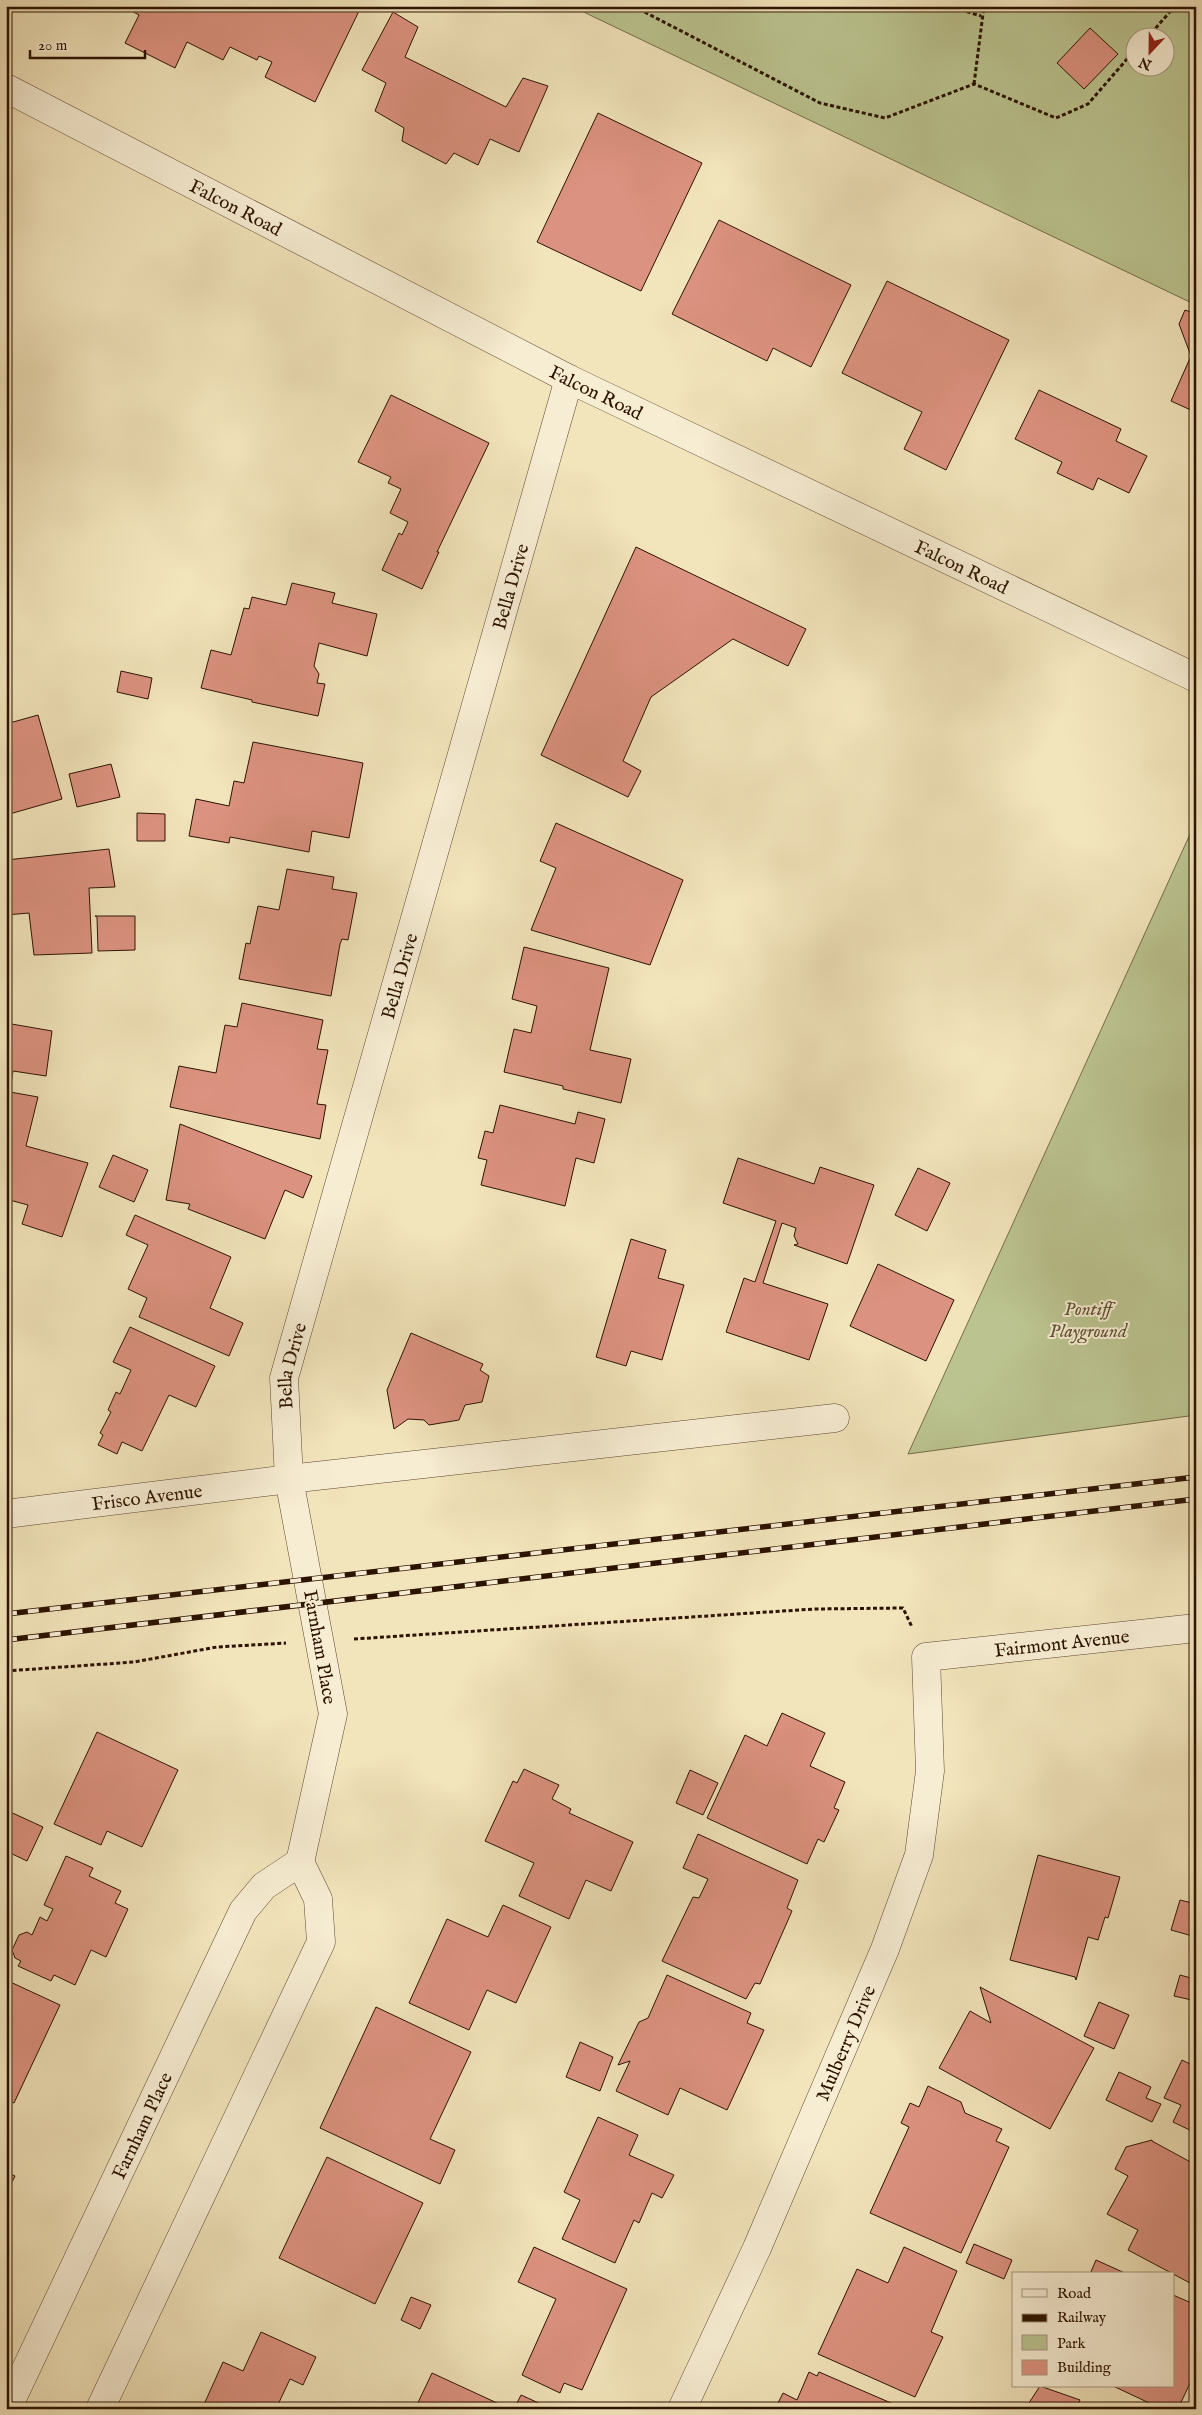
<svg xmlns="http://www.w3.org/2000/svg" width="1202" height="2415" font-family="'IM FELL English',serif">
<rect width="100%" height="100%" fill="#f2e4bb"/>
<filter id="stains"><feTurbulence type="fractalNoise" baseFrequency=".004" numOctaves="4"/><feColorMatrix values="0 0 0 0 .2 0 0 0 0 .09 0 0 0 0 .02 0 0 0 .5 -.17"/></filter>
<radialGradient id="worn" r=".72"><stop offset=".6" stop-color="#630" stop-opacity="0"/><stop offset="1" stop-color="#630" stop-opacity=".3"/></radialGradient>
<g fill="#bbc490" stroke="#746c48" fill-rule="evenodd">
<path d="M571,6h625v299zM1134,38h30v30h-30z"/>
<path d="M1196,821v594l-288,39z"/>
</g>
<g fill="#dc9280" stroke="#2c1300">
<path d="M122,6h228l9,5 -44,91 -50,-25 7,-15 -13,-6 -2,4 -27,-13 -7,13 -36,-18 -12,26 -50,-25 14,-28z"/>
<path d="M393,12l25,15 -13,30 101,50 17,-29 25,8 -29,66 -29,-13 -12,26 -24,-12 -8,11 -44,-23 2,-13 -29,-17 11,-28 -24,-13z"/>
<path d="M1090,28l28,26 -34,35 -27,-26z"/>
<path d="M598,113l104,50 -61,128 -104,-49z"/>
<path d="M719,220l132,65 -40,82 -38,-19 -6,13 -95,-47z"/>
<path d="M887,281l122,59 -63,130 -42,-21 18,-37 -80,-39z"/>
<path d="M1185,310l11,4v91l-3,6 -22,-10 20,-45 -12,-32z"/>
<path d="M1039,390l82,39 -5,12 31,15 -18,37 -31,-15 -5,12 -36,-17 5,-11 -47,-23z"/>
<path d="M391,395l98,48 -52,109h2l-17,37 -40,-19 17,-37 3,2 6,-13 -18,-9 11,-24 -13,-6 3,-6 -33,-15z"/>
<path d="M636,547l170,82 -18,37 -55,-27 -82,58 -28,64 18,10 -13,26 -87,-42z"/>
<path d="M292,583l43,10 -3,10 45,11 -10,42 -48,-13 -5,23 5,8 -2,9 8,1 -7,32 -66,-14v-2l-51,-12 10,-38 20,5 13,-47 5,1 3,-12 34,8z"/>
<path d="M121,671l31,7 -4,21 -31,-7z"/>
<path d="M38,715l24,84 -56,16v-91z"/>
<path d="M253,742l110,21 -14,75 -37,-7 -3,21 -79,-15 -1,6 -40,-7 7,-37 33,7 5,-25 10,2z"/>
<path d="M111,764l9,33 -43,10 -8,-33z"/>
<path d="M137,813l28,1v27h-28z"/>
<path d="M556,823l127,57 -33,85 -119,-35 25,-62 -16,-7z"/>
<path d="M109,849l6,38 -26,1 3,65 -58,2 -5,-42 -23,2v-55z"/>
<path d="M287,869l47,8 -2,12 25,4 -9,47 -6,-1 -2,5 -9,52 -92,-17 7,-36 4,1 8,-38 21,4z"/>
<path d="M95,916h40v34l-37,1 -1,-34z"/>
<path d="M524,947l85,21 -19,82 41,9 -10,44 -58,-14v-3l-59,-14 10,-43 17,4 6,-27 -25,-7z"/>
<path d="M242,1003l81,17 -6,29 11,1 -11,54 9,1 -6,34 -150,-32 9,-41 37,7 9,-48 12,2z"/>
<path d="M6,1023l46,8 -6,45 -33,-5 -3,21 28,5 -12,49 62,17 -26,74 -40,-13 6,-19 -22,-6z"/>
<path d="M500,1105l75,19 3,-12 27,7 -11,44 -18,-5 -11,48 -84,-21 6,-25 -9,-2 7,-27 8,2z"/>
<path d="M180,1124l132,52 -9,22 -18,-8 -20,49 -77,-30 2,-5 -24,-4z"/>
<path d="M113,1155l35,15 -14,32 -35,-15z"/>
<path d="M738,1158l76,26 6,-17 54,18 -27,79 -53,-19 4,-1 -4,-8 2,-8 -14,-5 -19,60 65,21 -19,56 -83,-28 18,-54 11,4 21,-61 -53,-18z"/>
<path d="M918,1168l32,15 -23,48 -32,-16z"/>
<path d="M135,1215l96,42 -21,51 33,15 -14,33 -90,-39 8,-19 -19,-9 20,-44 -22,-10z"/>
<path d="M631,1239l35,11 -8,28 26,7 -22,75 -31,-9 -5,15 -30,-9z"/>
<path d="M878,1264l76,36 -28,61 -76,-35z"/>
<path d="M6,1268l6,3 -6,13z"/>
<path d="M130,1327l85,39 -19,41 -27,-12 -27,56 -20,-9 -5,12 -19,-9 5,-10 -3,-2 11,-21 -3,-2 8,-18 4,2 11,-24 -18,-8z"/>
<path d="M411,1333l72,31 -3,6 9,6 -7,26 -17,3 -6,15 -30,5 -5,-5 -16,-1 -14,10 -7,-39z"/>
<path d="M782,1713l43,20 -15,33 35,16 -11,26 5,2 -15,32 -6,-3 -11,25 -100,-46 38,-83 22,11z"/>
<path d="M97,1732l81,38 -36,77 -35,-16 -6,14 -47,-21z"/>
<path d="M524,1769l35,16 -7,14 19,10 -2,4 64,29 -22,49 -25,-11 -17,39 -50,-23 15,-33 -49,-22 28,-60 4,2z"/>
<path d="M690,1770l28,13 -15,32 -27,-12z"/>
<path d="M6,1810l37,17 -16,34 -21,-10z"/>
<path d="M698,1834l100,46 -11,28 5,3 -32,73 -5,-1 -9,16 -84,-38 31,-64 6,1 9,-19 -25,-11z"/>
<path d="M1038,1855l82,22 -12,41 -3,-1 -7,23 -10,-3 -12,43 -1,-3 -65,-17z"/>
<path d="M66,1856l27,12 -4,8 32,15 -6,12 13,6 -22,48 -15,-7 -16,35 -21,-10 -3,6 -33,-15 3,-5 -6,-3 -3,-8 7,-15 8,-3 5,3 8,-18 7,4 6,-12 -9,-4z"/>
<path d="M1180,1900l16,4v33l-25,-7z"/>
<path d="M503,1905l48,22 -35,76 -29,-13 -18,40 -60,-27 38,-84 41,18z"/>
<path d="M1196,1959v42l-22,-5 6,-21 11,3z"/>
<path d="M667,1975l84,38 -4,10 17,7 -37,80 -47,-22 -12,27 -52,-24 14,-30 -12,4 21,-43 9,-4z"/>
<path d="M6,1980l54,25 -46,98 -8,-4z"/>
<path d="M980,1987l114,61 -44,81 -111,-61 31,-57 21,12z"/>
<path d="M1099,2002l30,13 -15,34 -30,-13z"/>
<path d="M376,2007l95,45 -41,87 25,11 -15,34 -120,-56z"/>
<path d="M580,2042l33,15 -13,34 -34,-14z"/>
<path d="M1182,2060l14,7v66l-23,-11 8,-17 -17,-7z"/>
<path d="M1119,2072l32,15 -5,11 15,6 -9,18 -46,-22z"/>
<path d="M928,2086l33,16 4,11 37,16 -6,12 13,6 -48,106 -91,-40 39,-86 -8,-4 9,-20 9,4z"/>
<path d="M598,2117l40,18 -9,20 45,20 -12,23 -10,-5 -13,30 -5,-3 -19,43 -53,-24 18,-39 -16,-8z"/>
<path d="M1152,2140v1l44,24v107l-6,11 -62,-33 10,-20 -31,-16 21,-38 -13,-7 11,-22z"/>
<path d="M327,2157l96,46 -48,101 -96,-46z"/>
<path d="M6,2172l9,4 -9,18z"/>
<path d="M974,2244l38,16 -8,19 -38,-16z"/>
<path d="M534,2247l93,42 -45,101 -18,-7 -4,10 -38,-18 34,-76 -38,-17z"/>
<path d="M904,2247l53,24 -26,61 12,5 -28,60 -97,-43 39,-85 31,14z"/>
<path d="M1096,2260l31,14h-37z"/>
<path d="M1173,2295l23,10v46l-6,12 6,3v4l-18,39 -13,-5 -3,5 -49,-23h60z"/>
<path d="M411,2297l20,8 -11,24 -19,-9z"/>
<path d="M261,2332l55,25 -13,28 -13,-6 -14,30h-74l21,-47 20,9z"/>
<path d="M809,2372l8,4 2,-4 86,37h-130l8,-16 14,7z"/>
<path d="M432,2373l78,36h-95z"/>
<path d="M1040,2386l40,14 -4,9h-51z"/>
<path d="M521,2395l31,14h-38z"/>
</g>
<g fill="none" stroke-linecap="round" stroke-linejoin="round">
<g stroke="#5e472f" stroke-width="29">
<g id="minor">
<path id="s1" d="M6,88l563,291 627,299"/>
<path id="s2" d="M6,1514l283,-35 546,-61"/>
<path id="s3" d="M300,1862l33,-148 -44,-235 -5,-101 285,-999"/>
<path id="s4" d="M7,2409l236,-498 21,-25 36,-24 18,37 3,43 -221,467"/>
<path id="s5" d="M682,2409l75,-161 128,-299 34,-94 11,-84 -4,-114 270,-29"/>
</g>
</g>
<g stroke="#2c1300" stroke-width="3" stroke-dasharray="4 2.5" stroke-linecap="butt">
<path d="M633,6l187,97 65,15 89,-34 82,34 32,-14 46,-53"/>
<path d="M948,6l33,10"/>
<path d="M1147,38l28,-32"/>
<path d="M974,84l10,-78"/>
<path d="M354,1639l460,-30 89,-1 9,19"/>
<path d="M6,1671l128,-9 83,-15 69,-4"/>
</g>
<use href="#minor" stroke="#f7edd3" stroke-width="28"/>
<g stroke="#2c1300" stroke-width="5.5">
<g id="rail">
<path d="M6,1614l1190,-137"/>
<path d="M6,1640l1190,-141"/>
</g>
</g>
<use href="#rail" stroke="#f7edd3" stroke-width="4" stroke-dasharray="11" stroke-linecap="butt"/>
</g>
<g text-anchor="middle" stroke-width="4" stroke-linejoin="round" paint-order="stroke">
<g font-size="19" fill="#2c1300" stroke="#f7edd3">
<text dy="7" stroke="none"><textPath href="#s1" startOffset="259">Falcon Road</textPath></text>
<text dy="7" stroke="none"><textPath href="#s1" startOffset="664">Falcon Road</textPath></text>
<text dy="7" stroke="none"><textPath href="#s1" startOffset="1069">Falcon Road</textPath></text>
<text dy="7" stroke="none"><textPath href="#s3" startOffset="1315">Bella Drive</textPath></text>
<text dy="7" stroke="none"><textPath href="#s3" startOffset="910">Bella Drive</textPath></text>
<text dy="7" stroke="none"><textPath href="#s3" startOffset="505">Bella Drive</textPath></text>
<text dy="7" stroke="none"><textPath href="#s2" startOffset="142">Frisco Avenue</textPath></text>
<text dy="7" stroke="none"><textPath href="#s5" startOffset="938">Fairmont Avenue</textPath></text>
<text transform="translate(321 1647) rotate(80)" y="7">Farnham Place</text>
<text dy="7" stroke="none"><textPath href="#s5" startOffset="401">Mulberry Drive</textPath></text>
<text dy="7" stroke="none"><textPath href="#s4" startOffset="314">Farnham Place</textPath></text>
</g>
<g font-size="19" font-style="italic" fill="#5e5132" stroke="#f7edd3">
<text x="1088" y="1315">Pontiff<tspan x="1088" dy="22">Playground</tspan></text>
</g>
</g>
<rect width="1202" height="2415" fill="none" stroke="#f2e4bb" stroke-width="25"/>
<rect x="8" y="8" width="1187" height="2400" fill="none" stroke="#2c1300" stroke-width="2.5"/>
<rect x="12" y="12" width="1177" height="2390" fill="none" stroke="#2c1300"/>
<rect x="1012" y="2272" width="162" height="115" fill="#f7edd3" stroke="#a6967f"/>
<rect x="1022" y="2289" width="25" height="8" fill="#f7edd3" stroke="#a6967f"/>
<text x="1057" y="2298" font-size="15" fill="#2c1300">Road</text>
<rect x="1022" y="2314" width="25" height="8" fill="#2c1300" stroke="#a6967f"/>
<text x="1057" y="2322" font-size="15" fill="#2c1300">Railway</text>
<rect x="1022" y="2335" width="25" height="15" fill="#bbc490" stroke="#a6967f"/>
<text x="1057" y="2348" font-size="15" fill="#2c1300">Park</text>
<rect x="1022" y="2360" width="25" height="15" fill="#dc9280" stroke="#a6967f"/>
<text x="1057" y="2372" font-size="15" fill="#2c1300">Building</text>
<g transform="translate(1150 52) rotate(202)"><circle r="24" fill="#f7edd3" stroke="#a6967f"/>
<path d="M0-4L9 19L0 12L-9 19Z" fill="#8f2418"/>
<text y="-8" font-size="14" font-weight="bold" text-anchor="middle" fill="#2c1300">N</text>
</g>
<path d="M30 50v8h115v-8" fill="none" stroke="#2c1300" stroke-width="2.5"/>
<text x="38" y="50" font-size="15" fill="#2c1300" stroke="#f7edd3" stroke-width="4" paint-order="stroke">20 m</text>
<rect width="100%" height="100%" filter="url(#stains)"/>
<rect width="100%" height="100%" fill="url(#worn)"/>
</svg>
